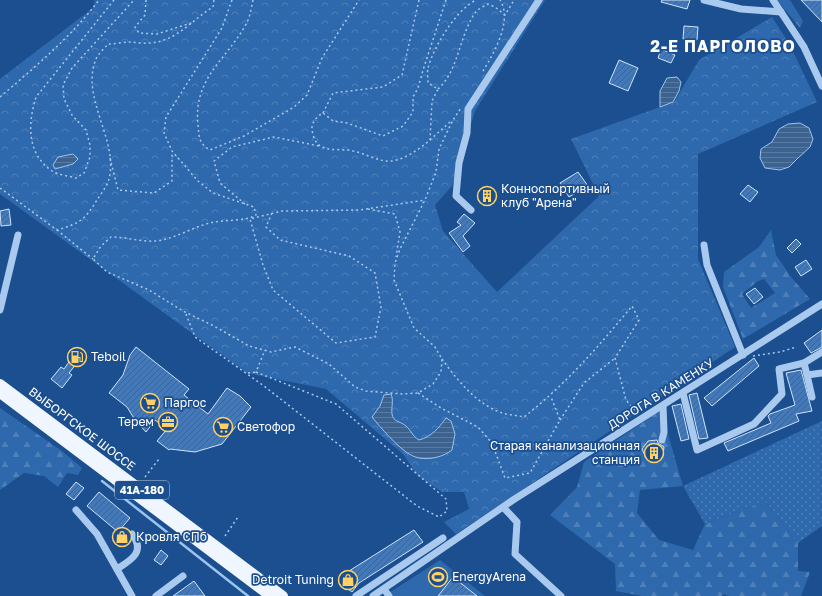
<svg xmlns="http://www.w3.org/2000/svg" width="822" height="596" font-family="'Golos Text',sans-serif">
<defs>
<pattern id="forest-firs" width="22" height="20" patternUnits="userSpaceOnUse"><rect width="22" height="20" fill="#2e69ad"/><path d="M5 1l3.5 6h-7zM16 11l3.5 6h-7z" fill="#4d80b9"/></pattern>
<pattern id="park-crowns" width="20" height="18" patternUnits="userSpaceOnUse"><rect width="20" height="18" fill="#2e69ad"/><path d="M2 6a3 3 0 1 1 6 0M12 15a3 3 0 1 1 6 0" fill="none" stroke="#4d80b9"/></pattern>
<pattern id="garden-dots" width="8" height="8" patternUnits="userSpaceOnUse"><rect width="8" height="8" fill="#2e69ad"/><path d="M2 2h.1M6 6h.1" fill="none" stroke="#4d80b9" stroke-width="1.8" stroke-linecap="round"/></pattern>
<pattern id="water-rules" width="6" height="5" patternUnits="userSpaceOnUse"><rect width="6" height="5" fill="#3c6290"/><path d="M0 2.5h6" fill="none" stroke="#597aa1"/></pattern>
<pattern id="building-hatch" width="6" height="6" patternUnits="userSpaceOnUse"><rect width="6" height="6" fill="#4478b7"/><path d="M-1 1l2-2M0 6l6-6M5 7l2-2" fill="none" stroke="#486282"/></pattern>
</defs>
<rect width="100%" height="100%" fill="#1b4f8f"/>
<path fill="#2e69ad" d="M440,560l45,36h-101z"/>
<g fill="url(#forest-firs)" fill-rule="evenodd">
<path d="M777,0h13l13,21 -3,7z"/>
<path d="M771,230l5,25 15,22 19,22 -67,40 -20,-52 1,-15 35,-25zM764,279l11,14 -24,15 -9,-14 16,-13z"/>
<path d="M0,408l62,43 20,17 -4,7 -11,-2 -9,14 -14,-11 -20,-3 -24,17z"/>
<path d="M661,410l22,76 -43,4 -3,23 22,27 34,10 12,-26 60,-23 33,42v28l12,1 -9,24h-72l-6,-2 -1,2h-80l-26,-5 -1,-27 -65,-49 27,-28 7,-25z"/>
</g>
<path fill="url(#park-crowns)" d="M95,0h450l-70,111 -23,75 -17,19 8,26 54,61 102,-96 -28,-57 103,-37 25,-42 73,-43 18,28 27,57 -119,52v105l37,88 -279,187 -12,-12 25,-13 -5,-17h-22l-25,-17 -14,-21 -77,-65 -79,-16 -247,-179v-115l93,-71z"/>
<path fill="url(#garden-dots)" d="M822,421v105l-24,17 -33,-42 -60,23 -22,-38z"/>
<g fill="url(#water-rules)" stroke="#9cc4f0">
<path d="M677,77l4,5 -2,9 -6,11 -13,5v-16l7,-13z"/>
<path d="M800,123l9,5 4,11 -3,8 -13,12 -8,8 -9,3 -15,-2 -5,-10 1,-9 11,-7 7,-13 9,-5z"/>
<path d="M73,154l5,5 -5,5 -18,5 -2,-4 5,-8z"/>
<path d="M391,394c3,7 0,13 1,20 1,8 8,7 14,12 5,4 6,10 13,14 12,-3 20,-12 27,-22l5,3 4,13 -3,16c-10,8 -29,12 -41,5 -12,-6 -31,-28 -39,-38l8,-11 4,-11z"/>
</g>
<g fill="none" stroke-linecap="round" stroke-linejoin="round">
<path stroke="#9cc4f0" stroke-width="2.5" d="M102,481l146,115"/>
</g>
<g fill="url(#building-hatch)" stroke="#cfe3fa">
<path d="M662,0h28l-3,9 -26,-7z"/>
<path d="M801,0h21v22z"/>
<path d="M684,26l14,1 -1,13 -14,-1z"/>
<path d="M661,49l14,6 -4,8 -13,-5z"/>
<path d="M619,60l19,8 -10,23 -19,-8z"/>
<path d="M578,172l10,14 -19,11 -9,-14z"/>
<path d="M748,185l10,7 -8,10 -10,-8z"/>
<path d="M486,189l8,6 -6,9 -8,-6z"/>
<path d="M9,209l2,16 -10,1 -1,-15z"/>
<path d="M464,214l11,9 -12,13 7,10 -7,6 -14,-19 12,-8 -4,-3z"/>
<path d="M796,239l5,5 -9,9 -5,-5z"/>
<path d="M806,260l6,9 -11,7 -6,-9z"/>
<path d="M755,288l8,9 -9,7 -8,-10z"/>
<path d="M822,330v17l-11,6 -7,-10z"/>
<path d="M136,347l53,42 -5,6 24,19 19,-26 13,8 11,11 -29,37 -27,8 -25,-3 -1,1 -12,-9 10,-12 -12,-9 -9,12 -11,-12 -8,-13 -18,-14 14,-18 7,-20z"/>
<path d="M76,348l10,8 -7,9 -2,-2 -8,10 3,2 -10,13 -11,-9 10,-12 3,2 7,-10 -2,-2z"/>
<path d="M754,358l5,8 -47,40 -8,-8z"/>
<path d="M801,370l11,41 -16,3 3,7 -71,30 -4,-8 47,-20 -3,-7 2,-2 25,-9 -9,-32z"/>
<path d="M697,393l11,45 -9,1 -10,-44z"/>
<path d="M681,404l8,35 -8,2 -9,-35z"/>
<path d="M657,440l1,3 6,4 -1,9 -8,6 -9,-4 -4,-9 6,-8z"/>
<path d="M76,482l8,6 -10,12 -8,-6z"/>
<path d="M99,492l31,26 -12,14 -31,-26z"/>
<path d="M414,530l9,12 -64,41 -7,9 -13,-10 1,-4 9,-7z"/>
<path d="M161,550l7,6 -7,9 -7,-5z"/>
<path d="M453,577l24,19h-39z"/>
<path d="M194,581l11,15h-32z"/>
</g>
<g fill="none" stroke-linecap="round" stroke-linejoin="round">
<g stroke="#a9c9ee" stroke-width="1.5" stroke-dasharray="2 3" stroke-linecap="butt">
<path d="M114,0l-78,97c-8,26 -10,56 16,74 6,4 17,5 24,7l8,-5 6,-16v-12l-4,-15 -14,-15 -8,-16 -1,-14 9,-17 62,-68"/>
<path d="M146,0l-1,15 -10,12 4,6 18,1 37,-12"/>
<path d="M232,0l-10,28 -56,89 -2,16 8,18 26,30 15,12 41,14 2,8c-9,6 -31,5 -42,7 -20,4 -41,18 -59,19 -15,1 -29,-4 -44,-4l-10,9 -8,13 14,13 42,18 34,21 31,15 35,20 22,6 24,-5 34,17 26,23 11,4 36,3 16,-1 15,-9 8,-12 1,-13 -7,-12 -21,-19 -20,-48 1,-17 5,-14 25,-49 11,-28 3,-23 14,-29 8,-12"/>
<path d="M253,0c-2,9 -3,18 -8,26 -20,35 -52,53 -47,99 1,12 1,19 12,25l34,-14 50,-29 13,-12 15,-37 37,-58"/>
<path d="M446,0l-23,70 -5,18 -5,9v15l-10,14 -20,10 -36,-13 -14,-2 -10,-8c-6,3 -12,10 -11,17 4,26 23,17 41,21 11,2 22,9 33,10 14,2 34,-12 44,-21l2,-39 6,-12 -10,-6c0,-5 -1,-11 0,-15 6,-22 28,-58 48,-68"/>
<path d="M483,71c11,-18 30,-51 17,-71"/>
<path d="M438,89c21,-19 21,-53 37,-76 3,-4 9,-7 13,-9l7,3 10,8 9,-15"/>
<path d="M0,97c35,-30 71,-60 99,-97"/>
<path d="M323,113l10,-20 50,-6 19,-12 17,-75"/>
<path d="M430,140l21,-19"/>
<path d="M110,158l8,32 36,3 18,-12v-29"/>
<path d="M0,188l57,42c23,-7 27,-9 40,-30 4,-6 10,-14 12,-21 10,-39 -29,-81 -13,-120 2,-5 8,-10 12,-15 7,0 15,-2 22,-2 6,0 13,2 19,1 27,-1 44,-24 64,-36l1,-7"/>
<path d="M245,204l-25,-21 -6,-22 18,-14 42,-10 45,9"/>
<path d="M368,209l27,5 5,18 -4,25"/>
<path d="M272,213l-6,14 14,13 69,16 26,17 6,34 -6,30 -39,6 -63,-53 -10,-25 -13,-46 32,-8 78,-1 65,-10"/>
<path d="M57,230l36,29"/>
<path d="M186,314l9,23 69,49 153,120 22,11 8,-6 -1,-12 -110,-95 -80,-32 9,-22"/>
<path d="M753,356l27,-4 16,-5"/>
<path d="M442,359c15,21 33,43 57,53 8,3 17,3 25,5 41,-32 75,-71 108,-111l7,14 -24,38 11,42 11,13"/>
<path d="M248,373l8,-1"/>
<path d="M418,393l23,15 37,19 14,16 13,35 25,-5 30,-53 -9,-23"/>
<path d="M560,420l24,-37 31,-25"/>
<path d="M145,477l14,-18"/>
<path d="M225,536l13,-19"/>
</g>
<g stroke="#a9c9ee" stroke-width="7">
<path d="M704,0l37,9 40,3"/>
<path d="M773,0l31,47 18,39"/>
<path d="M471,210l-15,-14 3,-33 8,-30 1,-24 71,-109"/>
<path d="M704,245l3,20 36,90"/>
<path d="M0,310l18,-75"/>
<path d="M822,352l-18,11 3,12 15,-2"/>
<path d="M807,375l5,22"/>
<path d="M683,393l14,57 57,-26 28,-30 -3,-25 25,-6"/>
<path d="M662,440l2,-8 -1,-26"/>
<path d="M504,508l13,14 -2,32 46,42"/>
<path d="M76,510l21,24 35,62"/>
<path d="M117,569c14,-9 29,-17 15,-35"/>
<path d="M384,589l5,7"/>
<path d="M156,596l27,-20"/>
<path d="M356,596l87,-58"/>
<path d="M373,596l140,-96 309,-196"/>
</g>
<g stroke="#f0f6ff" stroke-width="10">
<path d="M0,384l283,212"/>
<path d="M0,393l270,203"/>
</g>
</g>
<defs>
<g id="building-ring" transform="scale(1)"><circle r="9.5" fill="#1b4f8f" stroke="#ffd166" stroke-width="1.5"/><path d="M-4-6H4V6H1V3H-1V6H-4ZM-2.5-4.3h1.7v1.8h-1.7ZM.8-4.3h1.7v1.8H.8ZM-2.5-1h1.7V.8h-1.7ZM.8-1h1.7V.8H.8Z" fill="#ffd166"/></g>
<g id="fuel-ring" transform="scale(1)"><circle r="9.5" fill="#1b4f8f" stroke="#ffd166" stroke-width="1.5"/><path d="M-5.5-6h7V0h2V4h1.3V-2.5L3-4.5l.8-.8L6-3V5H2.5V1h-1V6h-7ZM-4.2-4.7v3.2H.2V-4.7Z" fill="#ffd166"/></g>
<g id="supermarket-ring" transform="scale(1)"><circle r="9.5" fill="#1b4f8f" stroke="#ffd166" stroke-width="1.5"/><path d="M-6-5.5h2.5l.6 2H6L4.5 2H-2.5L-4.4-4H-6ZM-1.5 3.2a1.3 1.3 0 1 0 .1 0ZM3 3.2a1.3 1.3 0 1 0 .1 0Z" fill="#ffd166"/></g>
<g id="office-ring" transform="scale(1)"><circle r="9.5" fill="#1b4f8f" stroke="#ffd166" stroke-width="1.5"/><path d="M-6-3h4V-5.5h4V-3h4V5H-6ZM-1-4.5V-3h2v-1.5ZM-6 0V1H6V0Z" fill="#ffd166"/></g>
<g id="shop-ring" transform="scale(1)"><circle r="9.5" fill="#1b4f8f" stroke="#ffd166" stroke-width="1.5"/><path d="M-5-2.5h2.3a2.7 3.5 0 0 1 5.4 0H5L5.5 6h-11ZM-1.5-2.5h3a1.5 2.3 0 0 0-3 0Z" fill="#ffd166"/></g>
<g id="stadium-ring" transform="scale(1)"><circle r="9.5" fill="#1b4f8f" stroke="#ffd166" stroke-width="1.5"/><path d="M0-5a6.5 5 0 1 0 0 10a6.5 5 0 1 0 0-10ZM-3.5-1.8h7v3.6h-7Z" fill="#ffd166"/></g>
</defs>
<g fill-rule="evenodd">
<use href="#building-ring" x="487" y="196"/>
<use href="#fuel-ring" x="77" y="357"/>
<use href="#supermarket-ring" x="150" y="403"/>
<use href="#office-ring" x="168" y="422"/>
<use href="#supermarket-ring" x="223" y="427"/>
<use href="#building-ring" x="654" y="453"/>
<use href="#shop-ring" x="122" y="537"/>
<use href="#stadium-ring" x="438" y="577"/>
<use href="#shop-ring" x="348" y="580"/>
</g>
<g text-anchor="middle" stroke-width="3.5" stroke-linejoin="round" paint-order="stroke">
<rect fill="#1b4f8f" stroke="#bbcadd" stroke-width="1" x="115" y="481" width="54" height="18" rx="3"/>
<g font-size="11" font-weight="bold" fill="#fff">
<text x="142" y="494">41А-180</text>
</g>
<g font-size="12" fill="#fff" stroke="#1b4f8f" text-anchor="start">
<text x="501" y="193">Конноспортивный<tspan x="501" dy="14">клуб "Арена"</tspan></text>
<text x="91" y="361">Teboil</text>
<text x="164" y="407">Паргос</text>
<text x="154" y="426" text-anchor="end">Терем</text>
<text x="237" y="431">Светофор</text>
<text x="640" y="450" text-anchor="end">Старая канализационная<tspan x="640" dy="14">станция</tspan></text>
<text x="136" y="541">Кровля СПб</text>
<text x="452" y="581">EnergyArena</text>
<text x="334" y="584" text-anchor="end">Detroit Tuning</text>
</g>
<g font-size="12" fill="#fff" stroke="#1b4f8f">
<text transform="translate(661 394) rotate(-32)" y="4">ДОРОГА В КАМЕНКУ</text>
<text transform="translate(82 429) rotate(37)" y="4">ВЫБОРГСКОЕ ШОССЕ</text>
</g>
<g font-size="16" font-weight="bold" letter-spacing="1" fill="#fff" stroke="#1b4f8f">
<text x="723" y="52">2-Е ПАРГОЛОВО</text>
</g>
</g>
</svg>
